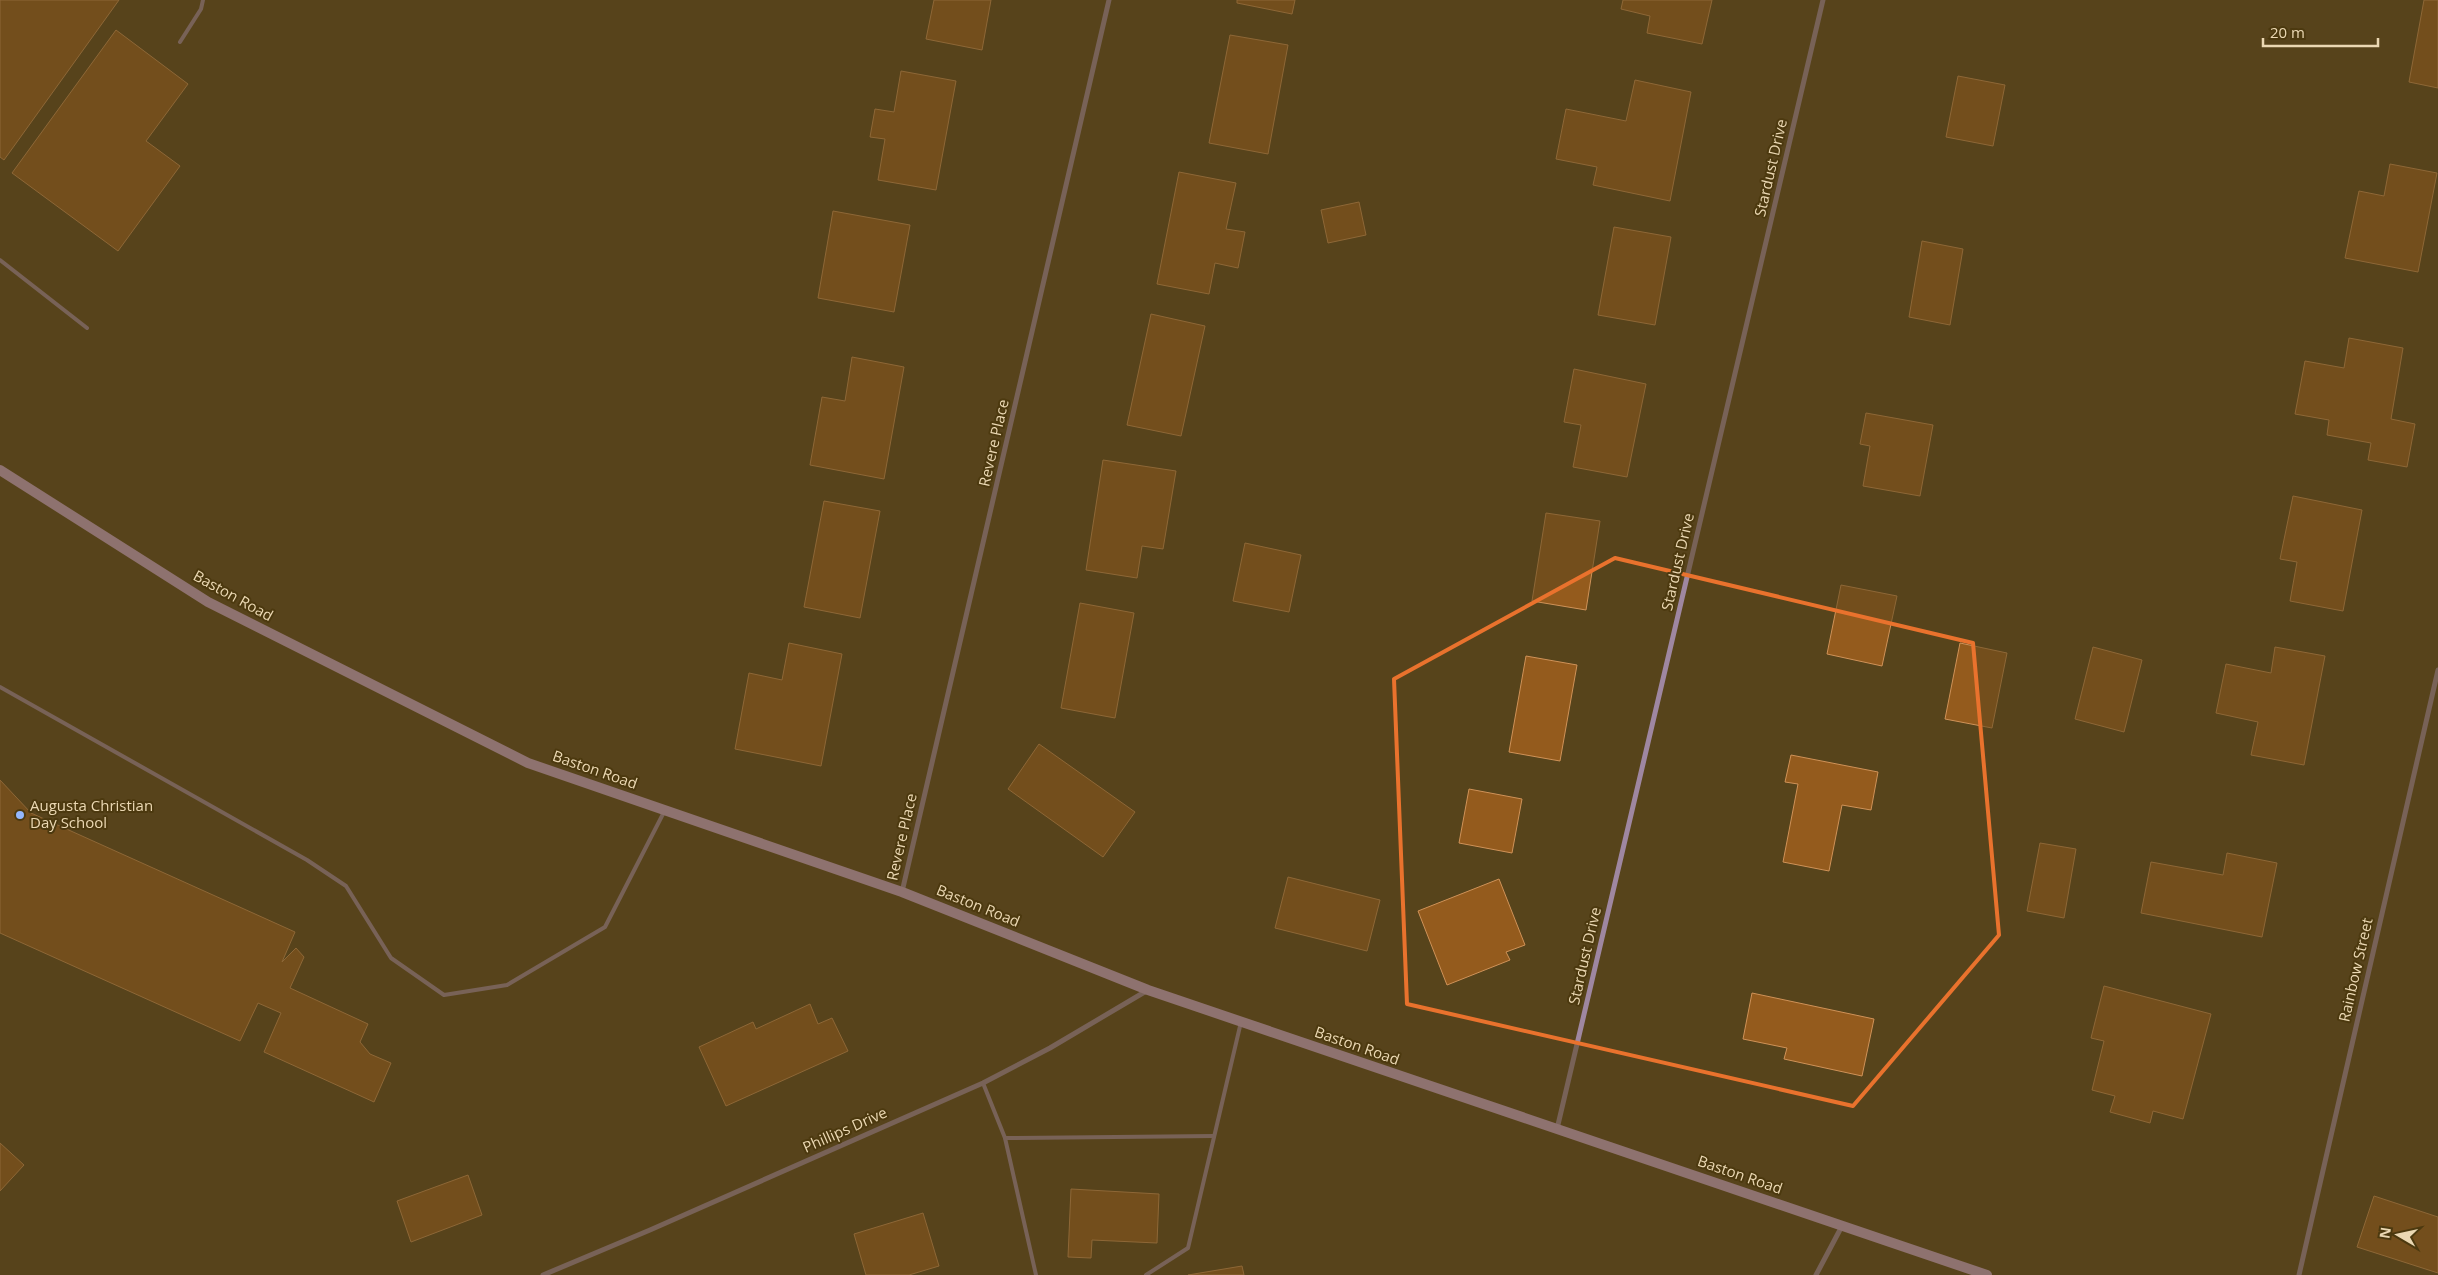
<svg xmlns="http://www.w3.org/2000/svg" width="2438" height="1275" font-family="'Open Sans',sans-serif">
<rect width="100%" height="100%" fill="#57441b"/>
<g fill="#945b1d" stroke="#cf9258">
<path d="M0,0h119l-115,160 -4,-3z"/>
<path d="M934,0h57l-9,50 -56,-11z"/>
<path d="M1237,0h58l-3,14 -55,-11z"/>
<path d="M1623,0h89l-10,44 -55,-11 3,-17 -29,-7z"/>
<path d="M2424,0h14v88l-29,-6z"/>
<path d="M116,30l72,54 -42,57 34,25 -62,85 -106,-78z"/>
<path d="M1230,35l58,10 -20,109 -59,-11z"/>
<path d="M901,71l55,10 -20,109 -58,-10 7,-41 -15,-2 5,-28 19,3z"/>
<path d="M1958,76l47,9 -12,61 -47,-9z"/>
<path d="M1635,80l56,12 -21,109 -77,-16 4,-18 -41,-8 10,-50 60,12z"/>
<path d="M2390,164l47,9 -19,99 -73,-14 14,-67 25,5z"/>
<path d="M1179,172l57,11 -10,46 19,3 -7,36 -23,-5 -6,31 -52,-10z"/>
<path d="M1359,202l7,33 -38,8 -7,-33z"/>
<path d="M833,211l77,14 -16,87 -76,-14z"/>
<path d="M1614,227l57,10 -16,88 -57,-10z"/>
<path d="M1922,241l41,8 -13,76 -41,-8z"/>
<path d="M1151,314l54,12 -24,110 -54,-11z"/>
<path d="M2349,338l54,10 -12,71 24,5 -8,43 -39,-7 3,-17 -44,-8 2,-15 -34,-6 10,-53 39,7z"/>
<path d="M852,357l52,10 -20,112 -74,-14 12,-68 23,4z"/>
<path d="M1574,369l72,15 -19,93 -54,-10 8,-42 -17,-3z"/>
<path d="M1866,413l67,12 -13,71 -57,-10 7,-40 -10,-2z"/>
<path d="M1103,460l73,11 -13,78 -21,-3 -5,32 -51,-8z"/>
<path d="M2293,496l69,14 -19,101 -53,-10 7,-39 -17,-3z"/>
<path d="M824,501l56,10 -20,107 -56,-11z"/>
<path d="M1546,513l54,8 -14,89 -54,-9z"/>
<path d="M1245,543l56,12 -12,57 -56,-11z"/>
<path d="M1841,585l56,11 -15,70 -55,-12z"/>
<path d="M1080,603l54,10 -19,105 -54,-10z"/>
<path d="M789,643l53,11 -21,112 -86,-17 14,-76 33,7z"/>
<path d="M1960,643l47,10 -15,75 -47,-9z"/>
<path d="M2093,647l49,13 -18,72 -49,-13z"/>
<path d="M2275,647l50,9 -21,109 -53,-10 7,-33 -42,-9 10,-49 45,9z"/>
<path d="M1526,656l51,9 -17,96 -51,-9z"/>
<path d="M1039,744l96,68 -32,45 -95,-68z"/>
<path d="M1791,755l87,17 -7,38 -29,-5 -13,66 -46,-9 15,-78 -13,-2z"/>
<path d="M0,780l31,33 264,119 -13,30 14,-14 8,9 -14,31 78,36 -8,18 10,12 21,9 -17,39 -110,-50 17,-39 -23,-10 -18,38 -240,-108z"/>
<path d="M1469,789l53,10 -10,54 -53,-10z"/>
<path d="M2040,843l36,6 -12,69 -37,-7z"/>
<path d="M2227,853l50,10 -15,74 -121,-24 10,-51 72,13z"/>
<path d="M1288,877l92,23 -13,51 -92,-23z"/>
<path d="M1499,879l26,66 -19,7 4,8 -63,25 -29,-74z"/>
<path d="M2104,986l107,28 -28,105 -30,-8 -3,12 -40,-11 5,-16 -23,-6 12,-49 -13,-3z"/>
<path d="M1752,993l122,26 -12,57 -78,-17 3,-11 -44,-9z"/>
<path d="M810,1004l8,20 14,-6 16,33 -122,55 -27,-59 54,-25 3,7z"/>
<path d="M0,1143l24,22 -24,26z"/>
<path d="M468,1175l14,40 -71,27 -14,-41z"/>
<path d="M1071,1189l88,5 -2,49 -65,-3 -1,18 -23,-1z"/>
<path d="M2374,1196l64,21v56l-81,-26z"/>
<path d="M923,1213l16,53 -30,9h-43l-12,-41z"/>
<path d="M1242,1266l2,9h-56z"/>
</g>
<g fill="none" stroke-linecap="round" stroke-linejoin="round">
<g stroke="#9f87a1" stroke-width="4">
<path d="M180,42l21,-33 2,-9"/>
<path d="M0,260l87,68"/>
<path d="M0,687l307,173 39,26 45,72 53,37 63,-10 98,-58 59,-115"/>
<path d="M983,1083l22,55 31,137"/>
<path d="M1005,1138l209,-2"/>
<path d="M1146,1275l42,-27 53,-226"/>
</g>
<g stroke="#9f87a1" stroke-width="5">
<path d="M902,892l207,-892"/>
<path d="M1557,1129l266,-1129"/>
<path d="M543,1275l107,-45 333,-147 67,-35 98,-58"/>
<path d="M1816,1275l26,-49"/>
<path d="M2299,1275l139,-605"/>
</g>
<path stroke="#d1aad4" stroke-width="10" d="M0,470l208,132 320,161 374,129 246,98 839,285"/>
</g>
<path d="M0 0H2438V1275H0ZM1615,558l358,85 26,292 -146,171 -446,-102 -13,-325z" fill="#57441b" fill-opacity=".55" fill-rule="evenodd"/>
<path fill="none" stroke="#e9722d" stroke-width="4" stroke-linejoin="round" d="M1615,558l358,85 26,292 -146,171 -446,-102 -13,-325z"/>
<circle fill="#94b7fd" stroke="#4c390f" stroke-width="2" cx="20" cy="815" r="5"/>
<g text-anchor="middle" stroke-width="4" stroke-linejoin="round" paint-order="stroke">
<g font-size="15" fill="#ebd8b3" stroke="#4c390f">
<text transform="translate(1771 168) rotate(-77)" y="5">Stardust Drive</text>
<text transform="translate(994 443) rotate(-77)" y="5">Revere Place</text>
<text transform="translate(1678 562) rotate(-77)" y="5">Stardust Drive</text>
<text transform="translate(233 596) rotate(29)" y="5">Baston Road</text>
<text transform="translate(595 770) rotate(19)" y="5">Baston Road</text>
<text transform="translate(902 837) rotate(-77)" y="5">Revere Place</text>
<text transform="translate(978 906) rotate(22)" y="5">Baston Road</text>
<text transform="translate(1585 956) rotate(-77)" y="5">Stardust Drive</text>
<text transform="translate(2356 970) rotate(-77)" y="5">Rainbow Street</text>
<text transform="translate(1357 1046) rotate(19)" y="5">Baston Road</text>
<text transform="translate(845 1130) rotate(-24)" y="5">Phillips Drive</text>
<text transform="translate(1740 1175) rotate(19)" y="5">Baston Road</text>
</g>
<g font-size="15" fill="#ebd8b3" stroke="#4c390f" text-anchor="start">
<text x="30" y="811">Augusta Christian<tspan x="30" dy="17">Day School</tspan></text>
</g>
</g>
<g transform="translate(2398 1235) rotate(279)" stroke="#4c390f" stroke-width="4" paint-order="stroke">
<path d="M0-4L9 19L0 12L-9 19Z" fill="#ebd8b3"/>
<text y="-8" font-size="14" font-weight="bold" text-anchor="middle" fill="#ebd8b3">N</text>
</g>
<path d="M2263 38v8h115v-8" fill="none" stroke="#ebd8b3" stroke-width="2.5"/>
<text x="2270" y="38" font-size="15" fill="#ebd8b3" stroke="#4c390f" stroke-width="4" paint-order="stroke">20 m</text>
</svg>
